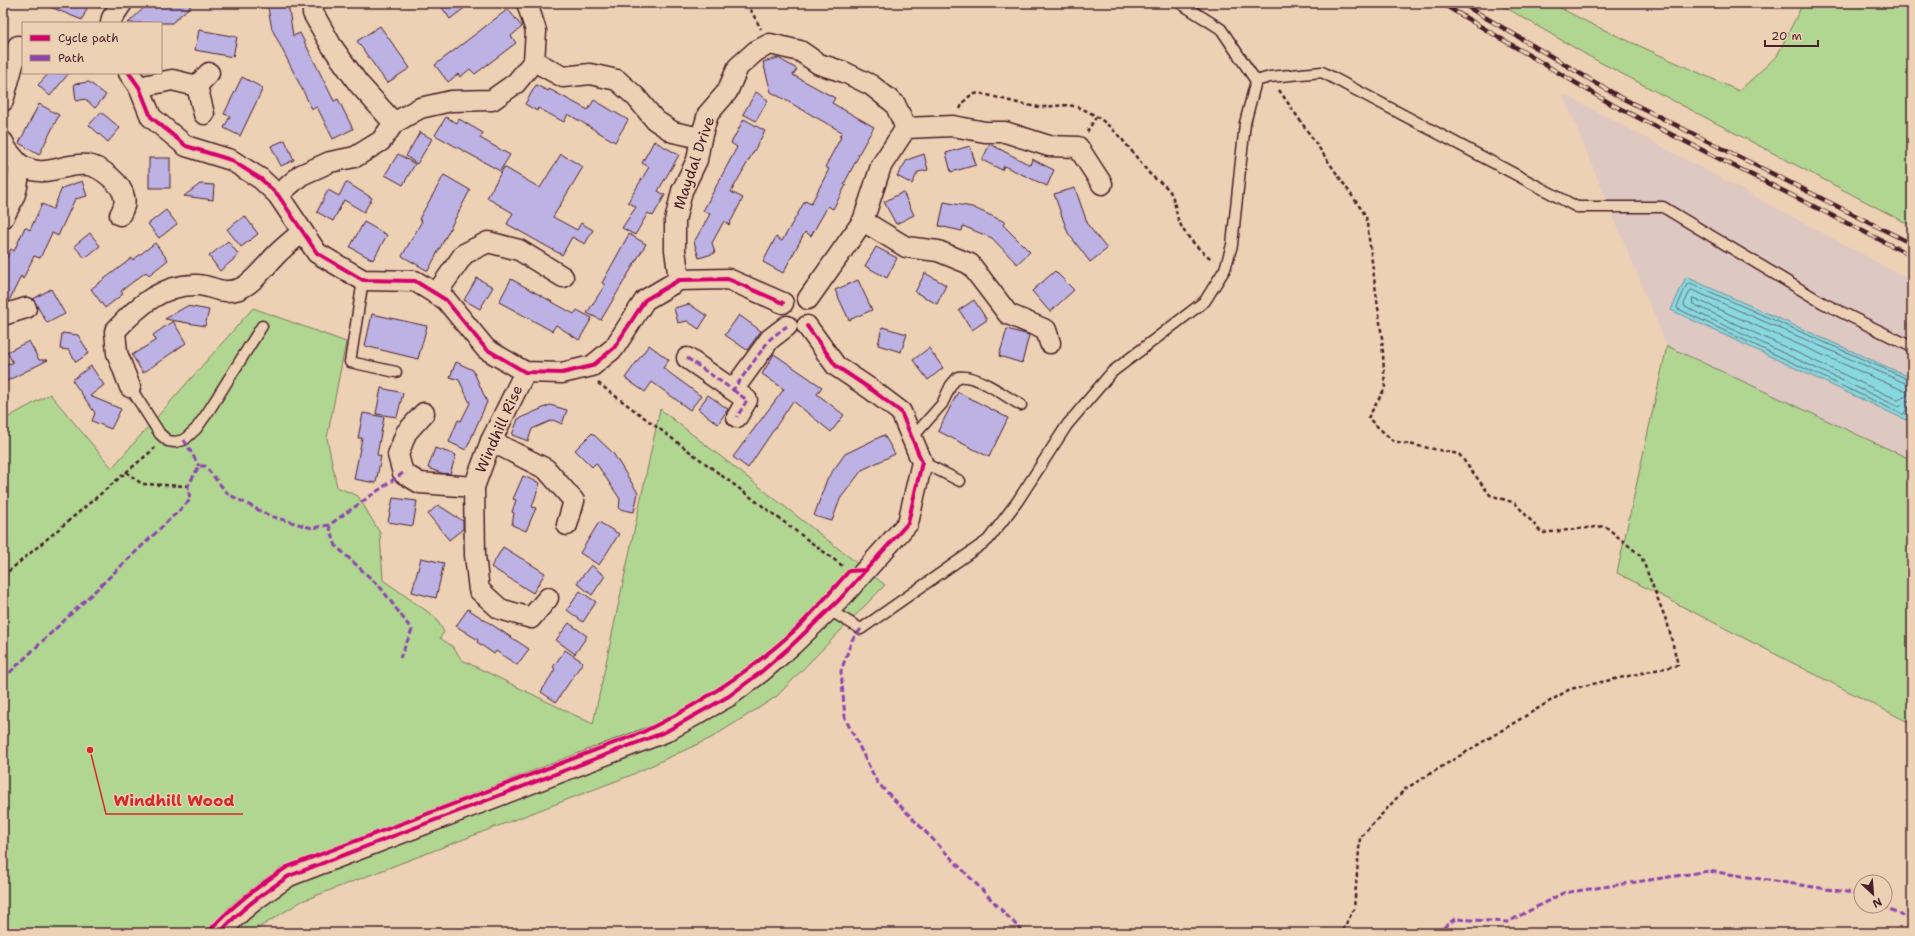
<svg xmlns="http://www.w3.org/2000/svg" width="1915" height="936" font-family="'Shantell Sans',sans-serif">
<rect width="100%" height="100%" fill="#edd1b4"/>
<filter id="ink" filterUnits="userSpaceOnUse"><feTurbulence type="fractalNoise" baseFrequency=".025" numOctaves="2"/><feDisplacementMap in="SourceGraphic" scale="8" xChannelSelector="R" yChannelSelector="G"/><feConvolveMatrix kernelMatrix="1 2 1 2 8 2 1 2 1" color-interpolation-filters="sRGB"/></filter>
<g filter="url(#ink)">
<path fill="#dec8c2" d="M1562,93l350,188v179l-245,-114z"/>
<g fill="#b0d692" stroke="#7d7a5e">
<path d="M1498,3h53l38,20 150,68 38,-35 26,-53h109v223l-320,-168z"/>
<path d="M253,308l93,34 -19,96 10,49 21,9 22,37 3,47 52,37 9,15 -4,6 12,8 10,14 131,64 67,-315 225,176 -109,112 -65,41 -82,38 -327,125 -52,32h-247v-385l5,-3 -5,-55v-70l47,-26 62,74z"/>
<path d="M1667,346l245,114v264l-295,-151z"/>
</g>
<path fill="#88d9df" stroke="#6f8f97" d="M1686,277l226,101v29l-6,13 -235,-110z"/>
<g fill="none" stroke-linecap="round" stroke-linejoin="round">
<g stroke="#636973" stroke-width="1">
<path d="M1693,298l214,94 1,3 -10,5 -205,-96z"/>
<path d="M1912,381l-222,-98 -3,1 -10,23 1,2 224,105h2l4,-7 4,-1"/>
<path d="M1912,386l-220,-96 -2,1 -6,13 1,3 214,100 7,-5 6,-1"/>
</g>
</g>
<g fill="#bcb2e3" stroke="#4a1f2b">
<path d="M41,3h48l-7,17z"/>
<path d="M149,3h45l-22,20h-44z"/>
<path d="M267,3h21l5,33 7,-3 34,68 4,-2 15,30 -20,10 -16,-32 -5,2 -40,-80z"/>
<path d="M439,3h32l-21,16z"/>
<path d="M508,9l14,18 -11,9 5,7 -41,31 -5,-5 -10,8 -2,-3 -10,8 -13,-17z"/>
<path d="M380,26l30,42 -23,15 -30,-42z"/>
<path d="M199,30l38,7 -4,20 -38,-7z"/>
<path d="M778,58l19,11 -4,6 42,23 -3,5 42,24 -16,28h1l-15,29 2,1 -13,24 -5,-3 -17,30 -6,-4 -22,41 -20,-11 13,-25 6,4 23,-40 6,3 18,-35 -4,-2 16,-30 -2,-1 3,-4 -71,-40 -8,-30z"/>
<path d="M49,73h20l-19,23 -12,-11z"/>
<path d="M242,77l21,11 -23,48 -16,-8 6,-12 -6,-2z"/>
<path d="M89,82l17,13 -11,13 -10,-9 -9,2 -2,-17z"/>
<path d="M536,85l12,6 1,-2 39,21 6,-10 34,20 -13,22 -47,-28 -4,8 -26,-14 -1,3 -12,-7z"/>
<path d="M756,92l12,8 -12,21 -13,-7z"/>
<path d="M39,104l20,11 -20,40 -20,-12z"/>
<path d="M101,112l19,16 -12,14 -19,-17z"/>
<path d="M446,117l11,6 2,-4 24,14 -3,5 30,17 -10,16 -65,-36z"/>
<path d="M744,119l21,12 -34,61 12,6 -14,27 -5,-4 -12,22 3,10 -16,5 -5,-16 16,-28 -7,-3 34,-64 -6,-4z"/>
<path d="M420,132l12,7 -15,25 -11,-8z"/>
<path d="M285,140l9,20 -13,6 -10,-20z"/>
<path d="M654,141l25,14 -21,36 7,4 -12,21 -5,-3 -13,22 -13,-7 14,-21 -8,-5 21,-35 -7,-4z"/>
<path d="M990,144l40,21 2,-6 22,11 -7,16 -43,-20 -2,4 -20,-10z"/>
<path d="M970,146l6,19 -25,7 -5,-19z"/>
<path d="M398,154l17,10 -12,21 -18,-10z"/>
<path d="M561,154l22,13 -30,50 24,13 4,-7 12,7 -8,14 -13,-7 -10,18 -55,-31 6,-11 -26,-15 17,-31 36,21z"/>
<path d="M924,154l4,16 -10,2 -6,12 -15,-8 10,-16z"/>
<rect x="149" y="158" width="21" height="30"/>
<path d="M444,175l26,15 -42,81 -26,-15 20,-35 -3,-2z"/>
<path d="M82,181l5,15 -12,3 -17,37 -6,-3 -12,25 -6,-2 -11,23 -2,-3 -12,25 -6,2v-38l8,-16 3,2 11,-24 5,3 12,-26 11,5 9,-21z"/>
<path d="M346,182l26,16 -8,14 -20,-12 -11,21 -16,-9 11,-22 11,6z"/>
<path d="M200,184l14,1 -1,15 -29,-4z"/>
<path d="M1075,188l13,37 19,24 -17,13 -22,-29 -14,-39z"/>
<path d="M903,192l11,23 -18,9 -12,-22z"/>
<path d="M944,202l28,5 33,15 -2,3 27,27 -13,12 -25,-26 -29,-12 -1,5 -23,-5z"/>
<path d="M166,210l11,14 -18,14 -11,-14z"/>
<path d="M245,216l13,18 -17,13 -14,-18z"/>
<path d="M364,222l23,13 -14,25 -23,-13z"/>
<path d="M90,233l10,13 -15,12 -11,-12z"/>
<path d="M629,234l17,10 -45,76 -14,-7 18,-28 -3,-2z"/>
<path d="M228,241l11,14 -19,16 -11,-15z"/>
<path d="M155,243l13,17 -19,15 -3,-3 -25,19 2,3 -18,14 -14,-19 41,-31 1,2z"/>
<path d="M876,247l21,11 -10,20 -22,-12z"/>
<path d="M1055,271l19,19 -24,22 -18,-21z"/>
<path d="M925,273l21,12 -9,19 -22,-12z"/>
<path d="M477,278l16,9 -13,22 -16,-9z"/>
<path d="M511,279l63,35 3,-4 15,8 -13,22 -23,-15 -4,6 -53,-29z"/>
<path d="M858,280l14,30 -23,10 -14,-30z"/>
<path d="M51,289l14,25 -18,9 -14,-24z"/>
<path d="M974,300l13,20 -15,10 -13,-20z"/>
<path d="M689,304l18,12 -8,13 -12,-8 -9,2 -4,-15z"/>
<path d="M187,306l22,4 -4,16 -40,-7z"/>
<path d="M372,314l55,12 -9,33 -53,-13z"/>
<path d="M739,315l22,16 -14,19 -22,-15z"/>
<path d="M173,321l13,22 -43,30 -11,-18 24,-15 -3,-5z"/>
<path d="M882,327l25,7 -6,18 -23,-7z"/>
<path d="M1007,329l22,6 -7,28 -23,-7z"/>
<path d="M62,333l16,2 11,18 -13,9 -7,-12 -9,-1z"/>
<path d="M29,341l10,19h9l-45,23v-19l10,-1 -6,-11z"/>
<path d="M649,345l20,15 -6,8 38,28 -11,14 -38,-28 -7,10 -20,-14z"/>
<path d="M929,348l14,20 -15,12 -15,-20z"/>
<path d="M774,354l48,33 -5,7 27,21 -13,17 -38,-31 -45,67 -15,-11 51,-68 -22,-15z"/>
<path d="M456,362l17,8 14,32 -21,48 -17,-8 9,-22 3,1 9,-18 -11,-23 -9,-3z"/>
<path d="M91,366l13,19 -14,11 31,13 -10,20 -19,-8 3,-8 -23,-33z"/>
<path d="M381,388l22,5 -6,24 -21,-3z"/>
<path d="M958,392l50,26 -19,39 -51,-26z"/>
<path d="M708,395l20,14 -10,15 -20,-15z"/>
<path d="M550,405l17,5 -5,14 -9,-4 -21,9 -4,12 -16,-6 6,-16z"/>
<path d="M363,413l21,4 -7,38 4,1 -5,27 -22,-4 8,-41h-4z"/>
<path d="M592,433l21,20 25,40 -4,19 -15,-3 1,-10 -24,-36 -4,4 -17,-17z"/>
<path d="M884,435l11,19 -33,16 -22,29 -8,22 -18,-5 13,-37 18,-25z"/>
<path d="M435,448l21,7 -6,19 -9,-1 -13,-5z"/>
<path d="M523,476l17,7 -8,24 4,1 -10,23 -14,-6 2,-12 -2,-1 4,-12 -3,-1z"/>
<path d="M393,498l24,3 -4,25 -25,-4z"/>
<path d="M438,505l25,16v8l-14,11 -21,-26z"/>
<path d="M599,522l20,12 -20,31 -19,-12z"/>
<path d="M503,547l42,26 -12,20 -42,-26z"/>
<path d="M421,558l23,5 -8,35 -24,-6z"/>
<path d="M591,565l14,11 -13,19 -15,-12z"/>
<path d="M580,591l16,11 -13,20 -16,-12z"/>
<path d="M468,609l61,40 -12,16 -21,-14 -2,3 -17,-12 1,-2 -22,-14z"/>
<path d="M569,623l18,13 -12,18 -19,-14z"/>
<path d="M565,650l18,12 -27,40 -15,-10 14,-23 -2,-2z"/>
</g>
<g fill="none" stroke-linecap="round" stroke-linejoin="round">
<g stroke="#4a1f2b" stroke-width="13">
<g id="lane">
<path d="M1180,3l41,26 35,52"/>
<path d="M363,280l-13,82 46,10"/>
<path d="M130,387l30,47 8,7 7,1 9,-2 12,-11 12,-17 54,-86"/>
<path d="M912,438l30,-34 9,-19 7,-8c19,-3 45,18 63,28"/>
<path d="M922,462l38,19"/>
<path d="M829,610l32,19 127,-89 29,-38 50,-77 45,-53 93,-71 20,-32 7,-24 13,-122 11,-42 14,-4 52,-5 255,135h86l160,96 89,44"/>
</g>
</g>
<g stroke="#4a1f2b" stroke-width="23">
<g id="street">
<path d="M313,3v10l18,32 27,38 36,40"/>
<path d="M527,3l9,28 -2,30"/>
<path d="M111,23l1,-5 10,-15"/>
<path d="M534,61l29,16 27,-3 27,6 19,17 19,23 18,12 28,6"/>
<path d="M129,73l10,14 12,30 35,29 45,14 30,19 17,16 39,58 46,27 52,1 31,19 40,49 39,23 37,1 30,-7 22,-18 31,-48 34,-20 49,-1 55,24"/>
<path d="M197,86l12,-13"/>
<path d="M139,87l33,-7 25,6 7,28"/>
<path d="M3,101l15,-55"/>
<path d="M3,142l4,8 12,14c0,25 -4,33 -16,54"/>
<path d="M19,164c27,17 42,-2 69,1 13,2 34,19 36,32 2,7 -1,12 -4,18"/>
<path d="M278,195l23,-20 29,-13 25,-5 26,-16 13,-18 26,-15 31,-7 41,-1 24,-17 18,-22"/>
<path d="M863,221l43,26 32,4 32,13 38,50 38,16 4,13"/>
<path d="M679,280l-4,-30v-29l7,-30 15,-31 4,-22 7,-24 19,-22 11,-25 18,-16 14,-7 30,7 19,13 25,8 27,13 24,19 11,24"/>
<path d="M436,294l28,-40 24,-12 31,8 44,27"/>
<path d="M808,299l55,-78 18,-55 25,-38 47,-2 32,6h20l44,14 29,1 24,37"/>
<path d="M3,315l23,-7"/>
<path d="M687,358l46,32 37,-51 17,-13"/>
<path d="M525,372l-34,69 -17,46 1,68 4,35 21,19 31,9 17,-20"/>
<path d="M130,387l-13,-34 -2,-22c22,-24 48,-48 83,-46 15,1 23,10 41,4 14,-5 28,-25 38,-35 8,-8 17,-15 25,-22"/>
<path d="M733,390l14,10 -10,17"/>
<path d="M424,413l-18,20 -8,22 5,18 17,10 54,4"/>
<path d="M491,441l55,28 28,32 -7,24"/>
<path d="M220,933c20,-24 44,-40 69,-57l376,-144 64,-36 32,-24 31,-27 47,-45 69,-77 14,-61 -21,-50 -29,-22 -36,-24 -29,-40"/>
</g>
</g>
<g stroke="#4a1f2b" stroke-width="2.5" stroke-dasharray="4 3" stroke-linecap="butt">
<path d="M747,3l14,26"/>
<path d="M1279,90l87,126 16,122 3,50 -17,30 25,23 66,13 31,41 25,8 27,30 63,-7 36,30 27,69 10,40 -108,24 -165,100 -45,49 -6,71 -13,24"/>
<path d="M960,109c4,-9 8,-14 19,-16 19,4 44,13 62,14 13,0 23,-4 36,0 33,11 51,40 71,65 6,7 15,11 21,18 6,9 6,19 9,29 6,16 21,31 35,41"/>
<path d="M1087,132l9,-15"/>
<path d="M598,383l246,184"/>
<path d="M126,472l16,12 46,2"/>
<path d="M3,576l152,-128"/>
</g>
<use href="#lane" stroke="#edd1b4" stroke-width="10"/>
<use href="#street" stroke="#edd1b4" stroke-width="20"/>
<g stroke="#4a1f2b" stroke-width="4.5">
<g id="rail">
<path d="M1441,3l172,102 299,151"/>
<path d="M1461,3l157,93 294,148"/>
</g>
</g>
<use href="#rail" stroke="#edd1b4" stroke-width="3" stroke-dasharray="9" stroke-linecap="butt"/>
<g stroke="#8e44ad" stroke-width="3" stroke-dasharray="6 3" stroke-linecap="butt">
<path d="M687,358l46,32 37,-51 17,-13"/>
<path d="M733,390l14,10 -10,17"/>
<path d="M184,440l15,26"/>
<path d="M329,525l7,21 45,42 31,42 -12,28"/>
<path d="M861,629l-9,11 -11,31 4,47 32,64 147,151"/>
<path d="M3,679l187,-179 -2,-14 11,-20h6l23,28 42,22 42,12 17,-3 74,-52"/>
<path d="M1882,906l30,13"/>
<path d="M1436,933l19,-14 53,3 55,-29 146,-22 144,22 8,4"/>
</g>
<g stroke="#edd1b4" stroke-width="6">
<g id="cycleway">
<path d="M129,73l10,14 12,30 35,29 45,14 30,19 17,16 39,58 46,27 52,1 31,19 40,49 39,23 37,1 30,-7 22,-18 31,-48 34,-20 49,-1 55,24"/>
<path d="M207,933c24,-26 50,-47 80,-66l356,-135c55,-27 105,-59 151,-101 19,-18 37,-40 55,-60l17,-1"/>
<path d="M220,933c20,-24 44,-40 69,-57l376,-144 64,-36 32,-24 31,-27 47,-45 69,-77 14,-61 -21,-50 -29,-22 -36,-24 -29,-40"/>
</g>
</g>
<use href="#cycleway" stroke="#d6006c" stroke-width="4"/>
</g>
</g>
<g text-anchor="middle" stroke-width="3" stroke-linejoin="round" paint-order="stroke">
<g font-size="15" fill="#4a1f2b" stroke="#edd1b4">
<text transform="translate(694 163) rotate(-71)" y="5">Maydal Drive</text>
<text transform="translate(499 429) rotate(-66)" y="5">Windhill Rise</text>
</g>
</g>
<path fill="none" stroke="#d62828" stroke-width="1.5" d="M90 750L106 814H243"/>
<circle fill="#d62828" stroke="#edd1b4" stroke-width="1.5" cx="90" cy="750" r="4"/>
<g font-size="16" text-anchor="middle" font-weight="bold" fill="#d62828" stroke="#edd1b4" stroke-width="3" stroke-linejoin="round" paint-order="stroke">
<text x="174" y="806">Windhill Wood</text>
</g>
<rect width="1915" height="936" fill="none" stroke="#edd1b4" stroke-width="16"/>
<rect x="8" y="8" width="1899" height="920" fill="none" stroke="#4a1f2b" stroke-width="1.5" filter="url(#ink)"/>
<rect x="22" y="22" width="140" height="52" fill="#edd1b4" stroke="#ac8a7d"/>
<rect x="30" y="35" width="20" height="6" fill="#d6006c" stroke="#ac8a7d"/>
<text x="58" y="42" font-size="12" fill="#4a1f2b">Cycle path</text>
<rect x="30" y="55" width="20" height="6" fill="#8e44ad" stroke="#ac8a7d"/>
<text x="58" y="62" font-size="12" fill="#4a1f2b">Path</text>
<g transform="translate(1873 894) rotate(154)"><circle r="19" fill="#edd1b4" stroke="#ac8a7d"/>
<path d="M0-3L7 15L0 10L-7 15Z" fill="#4a1f2b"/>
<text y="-6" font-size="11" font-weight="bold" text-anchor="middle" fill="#4a1f2b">N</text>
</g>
<path d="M1765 40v6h53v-6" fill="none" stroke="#4a1f2b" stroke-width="2"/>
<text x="1771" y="40" font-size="12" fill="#4a1f2b" stroke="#edd1b4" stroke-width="3" paint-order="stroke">20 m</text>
</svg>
